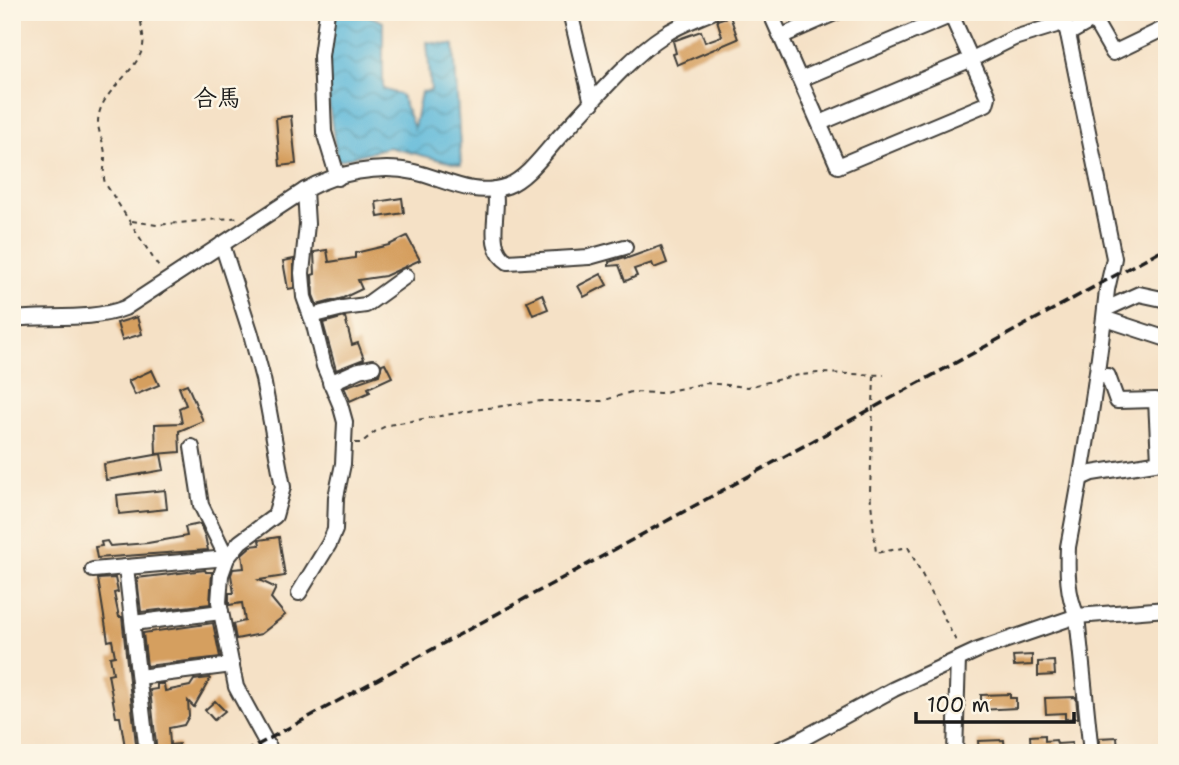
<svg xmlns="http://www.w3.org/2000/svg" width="1179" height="765" font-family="'Shantell Sans','Klee One',sans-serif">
<defs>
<pattern id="water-waves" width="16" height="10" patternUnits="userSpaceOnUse" patternTransform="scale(1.75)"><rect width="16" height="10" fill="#5bb8d9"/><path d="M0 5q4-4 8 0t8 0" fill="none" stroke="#4a95af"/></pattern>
</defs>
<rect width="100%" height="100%" fill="#fcf5e5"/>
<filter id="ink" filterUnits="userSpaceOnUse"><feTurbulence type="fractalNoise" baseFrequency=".0143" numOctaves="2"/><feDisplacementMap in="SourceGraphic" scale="14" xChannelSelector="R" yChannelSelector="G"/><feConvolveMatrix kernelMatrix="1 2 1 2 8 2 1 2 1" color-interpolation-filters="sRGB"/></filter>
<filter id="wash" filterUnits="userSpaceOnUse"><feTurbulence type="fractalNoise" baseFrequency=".00686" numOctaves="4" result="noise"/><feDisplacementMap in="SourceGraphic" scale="28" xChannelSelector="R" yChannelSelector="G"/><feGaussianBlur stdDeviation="1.57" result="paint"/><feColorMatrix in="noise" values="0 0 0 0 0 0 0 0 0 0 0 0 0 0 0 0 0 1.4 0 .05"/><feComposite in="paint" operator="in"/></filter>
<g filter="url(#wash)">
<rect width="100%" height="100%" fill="#f5e1c6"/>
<path fill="url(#water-waves)" stroke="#3c6a7a" stroke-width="2" d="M331,12h30l22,10v67l18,6 13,33 7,-36 10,-1 -4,-49 27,3 7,120 -73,-18 -51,14 -10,-70z"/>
<g id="blocks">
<g fill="#d59f5e">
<path d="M730,16l8,23 -61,26 -4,-11 3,-1 -3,-12 28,-10 4,11 17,-6 -5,-16z"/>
<path d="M291,116l5,48 -16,2 -4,-48z"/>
<path d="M402,198l2,15 -26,4 -2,-15z"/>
<path d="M407,236l13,24 -35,16 -27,4 4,9 -19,9 -26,7 -4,-10 -1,-20 3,-1 -1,-22 13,-2 2,12 26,-4v-5l34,-8z"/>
<path d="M661,246l6,17 -13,5 -2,-5 -18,6 3,7 -9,4 -3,1 -6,-16 -10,1v-4l16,-5v2z"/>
<path d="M294,259v29l-6,1 -5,-28z"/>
<path d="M601,274l6,11 -23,12 -6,-11z"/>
<path d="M542,294l6,15 -15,6 -6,-14z"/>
<path d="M137,317l5,17 -20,6 -5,-17z"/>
<path d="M345,317l7,28 6,-2 6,16 -28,11 -13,-47z"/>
<path d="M385,363l7,14 -24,11 2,4 -20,9 -6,-14 35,-12 3,-11z"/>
<path d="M152,370l7,15 -24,10 -7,-14z"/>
<path d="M187,384l16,37 -24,10 1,21 -24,2 -1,-30 27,-1 -3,-15 7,-3 -7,-18z"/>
<path d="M161,454l3,16 -58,10 -2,-16z"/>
<path d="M165,490l2,19 -48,5 -2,-19z"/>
<path d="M200,524l5,12 3,14 -111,8 -2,-11 7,-1 -1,-4 6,-1 3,5 38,-3 39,-7 -2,-9z"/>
<path d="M279,537l6,39 -26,4 17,8 -5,10 14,17 -24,19 -25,5 -3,-15 12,-3 -3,-18 -13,2v-12h5l-3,-18 2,-6 11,-1 -2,-14 9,-8 9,-1 -1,-5z"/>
<path d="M205,570l1,2h6l-2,32 -69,8 -4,-34z"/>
<path d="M115,578l3,14 -4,1 5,24h3l15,136h-11l-6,-36h-4l-8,-43 5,-1 -3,-16 5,-1 -3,-16 -4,1 -10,-62z"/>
<path d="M213,623l7,34 -73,9 -4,-33z"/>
<path d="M1032,655v10l-18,1 -1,-10z"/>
<path d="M1054,661l1,14 -17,1v-14z"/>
<path d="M209,678l1,1 -16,28 -6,-6 1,15 -5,9 -15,3 1,17 9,-1 1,9h-23l-7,-63 7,-1v-5h7l1,7 25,-5 4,-6z"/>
<path d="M1010,694v4h6v10l-35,2v-15z"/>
<path d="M1076,697l2,21 -13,1v-6l-19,1 -1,-16z"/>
<path d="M215,701l10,10 -11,9 -9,-10z"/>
<path d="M1045,735v6l11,-1 1,4 15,-1v10h-41l-1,-17z"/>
<path d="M1117,737l1,13 -17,3 -2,-15z"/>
<path d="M1004,740l1,13h-26l-1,-12z"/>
</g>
</g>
</g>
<g filter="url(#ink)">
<use href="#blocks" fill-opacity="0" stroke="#3d3a36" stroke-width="2"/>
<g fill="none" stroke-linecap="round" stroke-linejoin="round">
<g stroke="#3d3a36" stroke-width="18">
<g id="minor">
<path d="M327,12l-6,44 3,76 14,46"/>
<path d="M570,12l22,91"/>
<path d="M770,12l68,154 148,-62 2,-7 -38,-85"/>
<path d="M1061,12l7,22 46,224c-2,11 -5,22 -7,32 -9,86 -23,172 -39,257 -1,24 -1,47 9,69l14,137"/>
<path d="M1094,20l19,33 54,-26"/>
<path d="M1068,34l39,-22"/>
<path d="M782,36l55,-24"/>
<path d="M801,79l151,-64"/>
<path d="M820,123l152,-64 42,-21 49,-15"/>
<path d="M495,189c5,24 -11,58 13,73l81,-5 36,-10"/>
<path d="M222,244l29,90 12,45 20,108 -8,29 -35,26 -13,16 -6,17 -2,27 17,85 36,66"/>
<path d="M1106,309l33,-15 28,6"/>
<path d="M311,316l32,-8 23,-3 40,-29"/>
<path d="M12,319c36,-4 80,2 113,-11l180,-118c30,-17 75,-26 109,-18 31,7 59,26 93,14 21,-8 38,-34 54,-51 30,-31 67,-77 103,-100 15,-10 32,-16 48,-23"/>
<path d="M1106,319l61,20"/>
<path d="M1098,376h10l9,25 39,-1 3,61"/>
<path d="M330,383l29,-13 14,-3"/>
<path d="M1081,478l11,-5 75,-12"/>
<path d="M126,567l21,186"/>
<path d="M93,570l134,-12 -26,-53 -9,-58"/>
<path d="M299,593l30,-49 6,-14 1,-33 7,-33 2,-42 -5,-18 -16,-38 -10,-41 -10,-28 -2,-24 5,-49 -2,-34"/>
<path d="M133,623l88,-11"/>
<path d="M139,677l93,-12"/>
<path d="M772,753l28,-13 94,-51 84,-39 99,-34 90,-7"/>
<path d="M955,753l3,-94"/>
</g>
</g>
<g stroke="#3d3a36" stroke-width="2" stroke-dasharray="5 5" stroke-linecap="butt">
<path d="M140,12c0,12 6,27 2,38 -9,27 -45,43 -44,74 1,11 7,21 7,32 0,11 -3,17 0,27l55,86"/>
<path d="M132,221l25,4 84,-8"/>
<path d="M874,376l-4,116 6,61 32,-6 50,98"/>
<path d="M355,443h6l15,-12 12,-6 93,-16 60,-8h61l29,-9 29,1 46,-10 41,4 46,-11 25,-3 66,2"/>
</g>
<use href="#minor" stroke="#fff" stroke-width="14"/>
<path stroke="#1c1c1c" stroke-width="3.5" stroke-dasharray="10 5" stroke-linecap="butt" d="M243,753l924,-506"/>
</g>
</g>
<g text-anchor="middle" stroke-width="5" stroke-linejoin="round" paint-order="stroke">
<g font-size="24" font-weight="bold" fill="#1c1c1c" stroke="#fcf5e5">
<text x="217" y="106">合馬</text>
</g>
</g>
<rect width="1179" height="765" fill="none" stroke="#fcf5e5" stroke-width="42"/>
<path d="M916 712v10h158v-10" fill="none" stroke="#1c1c1c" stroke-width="3.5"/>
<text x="927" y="712" font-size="21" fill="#1c1c1c" stroke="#fcf5e5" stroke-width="5" paint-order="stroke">100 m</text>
</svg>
